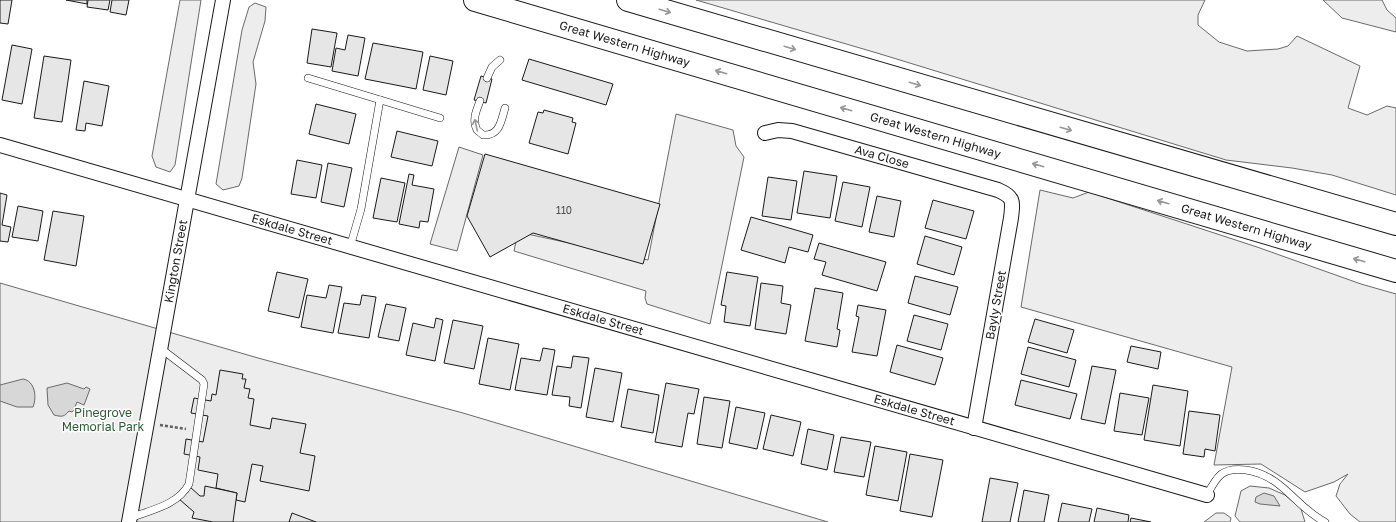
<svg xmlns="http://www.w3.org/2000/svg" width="1396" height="522" font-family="'Golos Text',sans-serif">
<rect width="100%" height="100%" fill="#fff"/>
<g fill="#ededed" stroke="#6a6a6a">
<path d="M180,0h21l-26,165 -5,7 -14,-5 -4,-11z"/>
<path d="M696,0h509l-7,15v10l21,17 28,9 31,-2 10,-3 9,-10 63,30 -12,42 19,7 20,-9 9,2v87l-64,-20 -40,-7 -66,-8 -349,-107z"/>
<path d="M1323,0h59l5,10 9,8v14l-54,-14z"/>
<path d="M255,3l11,4 -1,14 -12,41 3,22 -14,94 -3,8 -16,4 -7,-6 26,-154 7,-23z"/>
<path d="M676,114l57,16 3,16 8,11 -34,167 -63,-20 -2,-6 1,-7 -132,-40 4,-19 130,28z"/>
<path d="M459,147l24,8 -26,96 -27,-7z"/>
<path d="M1040,190l33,8 16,-6 168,55 104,37 35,10v228h-36l-10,-8 -14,-18 4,-12 8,-10 -14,8 -29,10 -44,-28 -47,1 18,-98 -211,-60z"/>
<path d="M0,283l258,75 205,55 365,109h-828z"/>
<path d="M1250,486l19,2 16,7 16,14 4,13h-65l-5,-6 6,-25z"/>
<path d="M1216,513h8l7,5 -1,4h-26z"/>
</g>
<g fill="#d7d7d7" stroke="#6a6a6a">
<path d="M23,379c12,2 14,18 10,28h-16l-17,-6v-16z"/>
<path d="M67,383l17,6 2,-2 4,2 -6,16 -7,-3 -2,5 1,1 -4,4 -3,-1c-5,6 -7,6 -15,4l-6,-10 -1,-17z"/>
<path d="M1264,493l10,3 6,10 -20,-2 -5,-2 1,-5z"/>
</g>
<g fill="#e6e6e6" stroke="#1a1a1a">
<path d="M0,0h12l-4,24 -8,-1z"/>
<path d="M66,0h21v4z"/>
<path d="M88,0h22l-2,10 -21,-3z"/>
<path d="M112,0h17l-3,15 -16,-3z"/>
<path d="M312,29l25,4 -6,34 -24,-4z"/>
<path d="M348,35l17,3 -7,38 -26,-5 4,-23 9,2z"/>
<path d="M373,43l50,9 -7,37 -51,-10z"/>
<path d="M12,45l20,4 -10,55 -20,-4z"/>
<path d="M44,56l27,4 -9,62 -28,-4z"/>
<path d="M430,56l23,5 -7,34 -23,-5z"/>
<path d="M529,59l84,25 -7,21 -84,-25z"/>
<path d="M481,76l11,3 -6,24 -12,-3z"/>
<path d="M84,81l25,5 -7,40 -16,-3 -1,8 -9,-1z"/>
<path d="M316,104l40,10 -7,30 -40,-10z"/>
<path d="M544,110l29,8 -1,4 4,1 -8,31 -39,-11 9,-31 5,1z"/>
<path d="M397,131l41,10 -6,25 -41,-9z"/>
<path d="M485,154l175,50 -17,60 -110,-31 -43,24 -23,-41z"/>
<path d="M297,160l25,5 -6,33 -25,-4z"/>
<path d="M328,163l24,5 -8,39 -23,-5z"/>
<path d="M804,171l33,5 -7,42 -33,-5z"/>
<path d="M409,174l5,1 -2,10 22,4 -6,33 -8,-1 -1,7 -20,-4z"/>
<path d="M768,177l29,4 -6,39 -29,-4z"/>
<path d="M381,178l24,5 -8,39 -24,-4z"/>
<path d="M843,182l27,5 -8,40 -27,-6z"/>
<path d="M0,193l7,2 -5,30 9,2 -3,15 -8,-1z"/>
<path d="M877,196l24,5 -7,36 -25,-5z"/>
<path d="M933,200l41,11 -8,28 -41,-11z"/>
<path d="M18,206l25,5 -5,30 -26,-4z"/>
<path d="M53,211l31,5 -8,50 -32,-6z"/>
<path d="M751,217l62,18 -5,17 -19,-5 -4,16 -44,-13z"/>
<path d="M925,236l37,11 -8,28 -37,-11z"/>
<path d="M819,243l67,19 -9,29 -55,-16 4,-13 -12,-3z"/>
<path d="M277,272l31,7 -9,39 -31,-7z"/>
<path d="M727,272l31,5 -8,49 -26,-4 2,-16 -5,-1z"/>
<path d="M915,276l43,11 -8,28 -42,-12z"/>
<path d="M761,283l22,3 -2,17 10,2 -5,29 -31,-5z"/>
<path d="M329,285l13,2 -9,46 -32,-6 6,-32 19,3z"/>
<path d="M815,288l28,5 -6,36 3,1 -3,17 -32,-6z"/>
<path d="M362,295l14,2 -7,41 -31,-5 6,-30 16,2z"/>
<path d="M386,304l20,4 -7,33 -21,-4z"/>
<path d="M858,305l28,5 -9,46 -25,-4 7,-35 -3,-1z"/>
<path d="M914,315l34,9 -7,26 -34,-9z"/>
<path d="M436,318l7,2 -8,41 -29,-6 7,-32 21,5z"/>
<path d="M1035,319l39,11 -7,23 -39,-11z"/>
<path d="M453,320l30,6 -9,43 -30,-6z"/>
<path d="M488,338l31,6 -9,46 -31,-6z"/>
<path d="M897,345l46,13 -8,27 -45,-13z"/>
<path d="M1131,346l30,6 -3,17 -31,-7z"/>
<path d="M1028,347l48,13 -7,27 -48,-13z"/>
<path d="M543,348l12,2 -8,45 -32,-5 6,-32 19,3z"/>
<path d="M573,356l16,2 -8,50 -12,-2 1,-9 -18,-2 5,-29 14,2z"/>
<path d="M1092,366l24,4 -11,54 -24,-5z"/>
<path d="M595,368l27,5 -9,49 -27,-5z"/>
<path d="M220,370l23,4 -1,5h4l-2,9 6,1 -2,9 6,1 -4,26 20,4 2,-11 34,6 -6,29 15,3 -6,35 -49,-10 3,-15 -11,-2 -7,38 -9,-2 1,-7 -21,-5 2,-14 -20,-4 2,-13 -16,-3 2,-15 17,3 5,-26 -17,-3 3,-15 17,3 1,-7 4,1z"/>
<path d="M1021,380l56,14 -7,25 -55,-14z"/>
<path d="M666,383l33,6 -5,25 -6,-1 -6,34 -27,-5z"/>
<path d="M1153,385l35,6 -8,55 -36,-6z"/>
<path d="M628,389l31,6 -6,38 -32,-6z"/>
<path d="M1120,393l29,5 -7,37 -28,-4z"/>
<path d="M704,397l26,4 -8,47 -25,-4z"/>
<path d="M736,407l29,6 -8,36 -28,-6z"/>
<path d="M1189,411l31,4 -5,36 -10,-2 -1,8 -21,-3z"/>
<path d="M771,415l30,7 -8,34 -30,-7z"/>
<path d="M808,429l26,6 -7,35 -26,-6z"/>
<path d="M841,437l30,5 -7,35 -30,-5z"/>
<path d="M875,446l32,6 -9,49 -32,-6z"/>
<path d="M910,454l33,6 -11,57 -32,-6z"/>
<path d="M990,478l28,5 -8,39h-28z"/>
<path d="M205,486l32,7 -4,29h-20l-21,-4 2,-6 -15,-13 11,-12 10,9h4z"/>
<path d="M1024,490l25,5 -5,27h-26z"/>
<path d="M1062,503l30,6 -3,13h-31z"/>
<path d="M1097,508l32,7 -1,7h-34z"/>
<path d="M292,513l24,9h-27z"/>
<path d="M1131,518l20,4h-21z"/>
</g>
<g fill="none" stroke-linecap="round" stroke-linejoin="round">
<g stroke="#1a1a1a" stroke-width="8">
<g id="service">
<path d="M308,78l132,40"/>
<path d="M487,78l5,-11 8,-7"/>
<path d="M480,101c-4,10 -8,19 -3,29l6,5c17,1 18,-14 22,-27"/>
<path d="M350,247l11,-38 19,-109"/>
<path d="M1207,495c10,-19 15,-28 39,-25 38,6 48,36 79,52"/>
<path d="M130,518c21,-8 48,-13 59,-34l15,-100 -2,-4 -42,-32"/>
</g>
</g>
<g stroke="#1a1a1a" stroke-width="16">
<g id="minor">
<path id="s1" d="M765,133l13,-3 14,1 206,59c16,7 15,11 13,28l-37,210"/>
<path id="s2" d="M0,145l1207,350"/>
<path id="s3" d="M129,522l94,-522"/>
</g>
</g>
<g stroke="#1a1a1a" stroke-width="24">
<g id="trunk">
<path id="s4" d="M475,0l921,271"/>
<path d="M628,0l768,224"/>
</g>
</g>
<path stroke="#5f5f5f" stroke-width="2.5" stroke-dasharray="3 2" stroke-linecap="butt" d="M160,425l26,4"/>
<use href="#service" stroke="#fff" stroke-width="7"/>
<use href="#minor" stroke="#fff" stroke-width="14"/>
<use href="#trunk" stroke="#fff" stroke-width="22"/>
</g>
<defs><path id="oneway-shaft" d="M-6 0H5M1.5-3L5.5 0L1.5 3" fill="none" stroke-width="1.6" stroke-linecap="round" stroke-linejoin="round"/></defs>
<g stroke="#989898">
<use href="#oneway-shaft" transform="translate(665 11) rotate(16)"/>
<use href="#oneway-shaft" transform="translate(790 48) rotate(16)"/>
<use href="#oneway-shaft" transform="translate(721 72) rotate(-164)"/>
<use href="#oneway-shaft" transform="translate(915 84) rotate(16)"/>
<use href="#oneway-shaft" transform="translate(846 109) rotate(-164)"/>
<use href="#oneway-shaft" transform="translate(476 125) rotate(-103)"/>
<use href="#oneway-shaft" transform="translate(1066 129) rotate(16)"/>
<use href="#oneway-shaft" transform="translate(1038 165) rotate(-164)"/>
<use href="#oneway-shaft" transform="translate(1163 202) rotate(-164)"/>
<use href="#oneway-shaft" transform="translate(1359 260) rotate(-164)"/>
</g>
<g text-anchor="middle" stroke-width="3" stroke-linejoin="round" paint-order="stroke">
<g font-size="10" fill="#4d4d4d">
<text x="564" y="214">110</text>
</g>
<g font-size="12" fill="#1a1a1a" stroke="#fff">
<text dy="4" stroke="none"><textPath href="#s4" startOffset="156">Great Western Highway</textPath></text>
<text dy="4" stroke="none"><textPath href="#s4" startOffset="480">Great Western Highway</textPath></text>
<text dy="4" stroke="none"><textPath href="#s1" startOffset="121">Ava Close</textPath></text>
<text dy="4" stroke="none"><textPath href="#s4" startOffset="804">Great Western Highway</textPath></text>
<text dy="4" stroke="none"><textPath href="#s2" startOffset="304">Eskdale Street</textPath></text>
<text dy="4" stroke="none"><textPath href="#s3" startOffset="265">Kington Street</textPath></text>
<text transform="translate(996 305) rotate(-80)" y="4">Bayly Street</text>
<text dy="4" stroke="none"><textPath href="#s2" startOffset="628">Eskdale Street</textPath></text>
<text dy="4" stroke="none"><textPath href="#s2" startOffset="952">Eskdale Street</textPath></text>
</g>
<g font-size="12" fill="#2b5a34" stroke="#fff">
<text x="103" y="417">Pinegrove<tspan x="103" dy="14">Memorial Park</tspan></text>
</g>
</g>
</svg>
